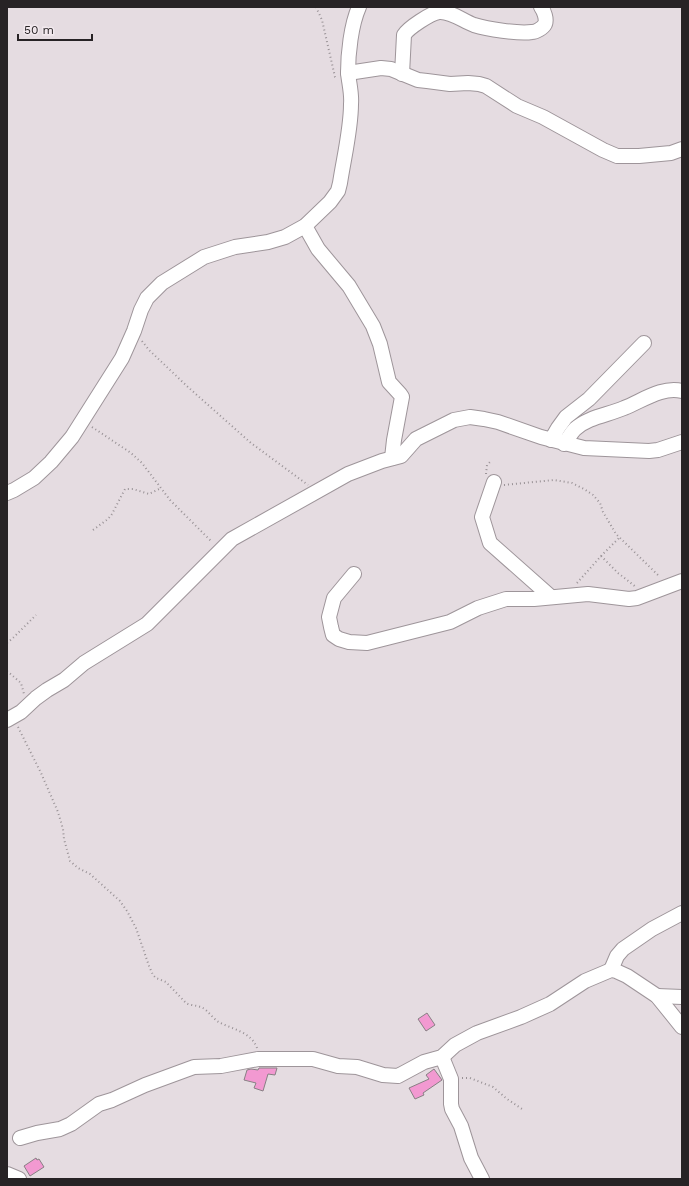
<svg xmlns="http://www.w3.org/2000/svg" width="689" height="1186" font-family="'Work Sans',sans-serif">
<rect width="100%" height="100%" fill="#e5dce1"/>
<g fill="#f299d1" stroke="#888084">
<path d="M427,1013l8,12 -9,6 -8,-12z"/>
<path d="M259,1068h18l-2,7 -7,-1 -5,17 -9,-3 2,-5 -12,-3 3,-10 4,-1 7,1z"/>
<path d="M434,1069l8,11 -19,13 1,2 -9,4 -6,-11 20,-9 -3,-4z"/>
<path d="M36,1158l1,2 2,-1 5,8 -14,9 -6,-10z"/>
</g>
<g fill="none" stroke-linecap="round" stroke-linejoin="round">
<g stroke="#9e959a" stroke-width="16">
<g id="minor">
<path d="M348,73l33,-5 10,1 27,11 9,1 23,3 18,-1 11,1 7,2 31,20 26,11 60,33 14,6h22l32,-3 11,-4"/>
<path d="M402,74l2,-39c4,-7 27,-22 35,-23 12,-1 24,9 35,13 13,4 44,9 58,7 4,0 11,-4 13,-8 2,-5 -1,-13 -4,-17"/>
<path d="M305,226l13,23 31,37 24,40 7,18 9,38 11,12 2,3 -8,43 -2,18"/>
<path d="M551,440l7,-12 8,-11 23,-18 55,-56"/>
<path d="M564,444c4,-5 7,-11 11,-15 13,-12 33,-14 49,-21 18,-7 38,-22 58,-17"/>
<path d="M494,482l-12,35 8,26 61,54"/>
<path d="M7,493l7,-3 20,-12 17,-16 21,-25 50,-79 12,-27 7,-21 6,-12 15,-15 42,-26 31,-10 33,-5 17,-5 20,-11 25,-24 8,-11 2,-8c4,-26 11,-54 11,-79 1,-10 -2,-21 -3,-31 0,-19 3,-48 11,-66"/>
<path d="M354,574l-20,24 -5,19 2,10 2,8 6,4 10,3 18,1 83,-21 28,-14 28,-9h28l54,-5 41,5 8,-1 45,-17"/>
<path d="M7,720l14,-8 15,-14 11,-8 17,-10 20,-17 63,-39 85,-85 116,-65 34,-13 19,-5 15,-17 38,-19 16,-3 14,2 14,3 43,15 43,11 65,3 9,-1 24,-8"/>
<path d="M611,970l6,-14 6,-7 29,-20 30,-16"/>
<path d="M657,996l25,1"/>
<path d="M442,1057l9,22v25l1,5 9,17 10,32 11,21"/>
<path d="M20,1138l17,-5 23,-4 11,-5 28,-20 13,-4 33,-15 49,-18 27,-1 37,-7h55l25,7 19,1 26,8 15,1 26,-14 18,-5 13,-12 22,-12 44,-16 29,-13 35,-23 26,-11 5,1 11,5 30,20 25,31"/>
<path d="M7,1174l12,5"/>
</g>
</g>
<g stroke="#999296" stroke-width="2" stroke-dasharray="1 3" stroke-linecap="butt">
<path d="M316,7l6,13 13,57 2,2"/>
<path d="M142,341l7,9 40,38 62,55 57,42"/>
<path d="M92,427l39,26 11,10 28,37 42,42"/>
<path d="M486,474l1,-9 4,-4"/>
<path d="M504,485l50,-5 18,3 12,6 9,6 7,8 3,9 13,22 44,43"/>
<path d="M93,530l15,-11 4,-5 13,-25h8l16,5 12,-6"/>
<path d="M601,556l17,17 18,14"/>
<path d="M577,583l24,-27 19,-19"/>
<path d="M7,643l7,-6 22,-22"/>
<path d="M7,671l14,12 3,11"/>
<path d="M18,727l23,46 17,39 5,17 1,10 6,22 8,7 12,6 30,27 7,10 9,17 13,38 4,9 3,3 10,4 20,21c5,3 12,2 17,5 5,3 9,9 14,13 13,8 34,10 40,27"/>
<path d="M462,1078h8l23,9 14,12 15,10"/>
</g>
<use href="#minor" stroke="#fff" stroke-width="14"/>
</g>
<rect width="689" height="1186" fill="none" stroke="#272325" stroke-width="16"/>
<path d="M18 34v6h74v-6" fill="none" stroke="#272325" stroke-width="2"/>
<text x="24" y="34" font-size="12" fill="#272325" stroke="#f2e9ee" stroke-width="3" paint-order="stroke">50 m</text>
</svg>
